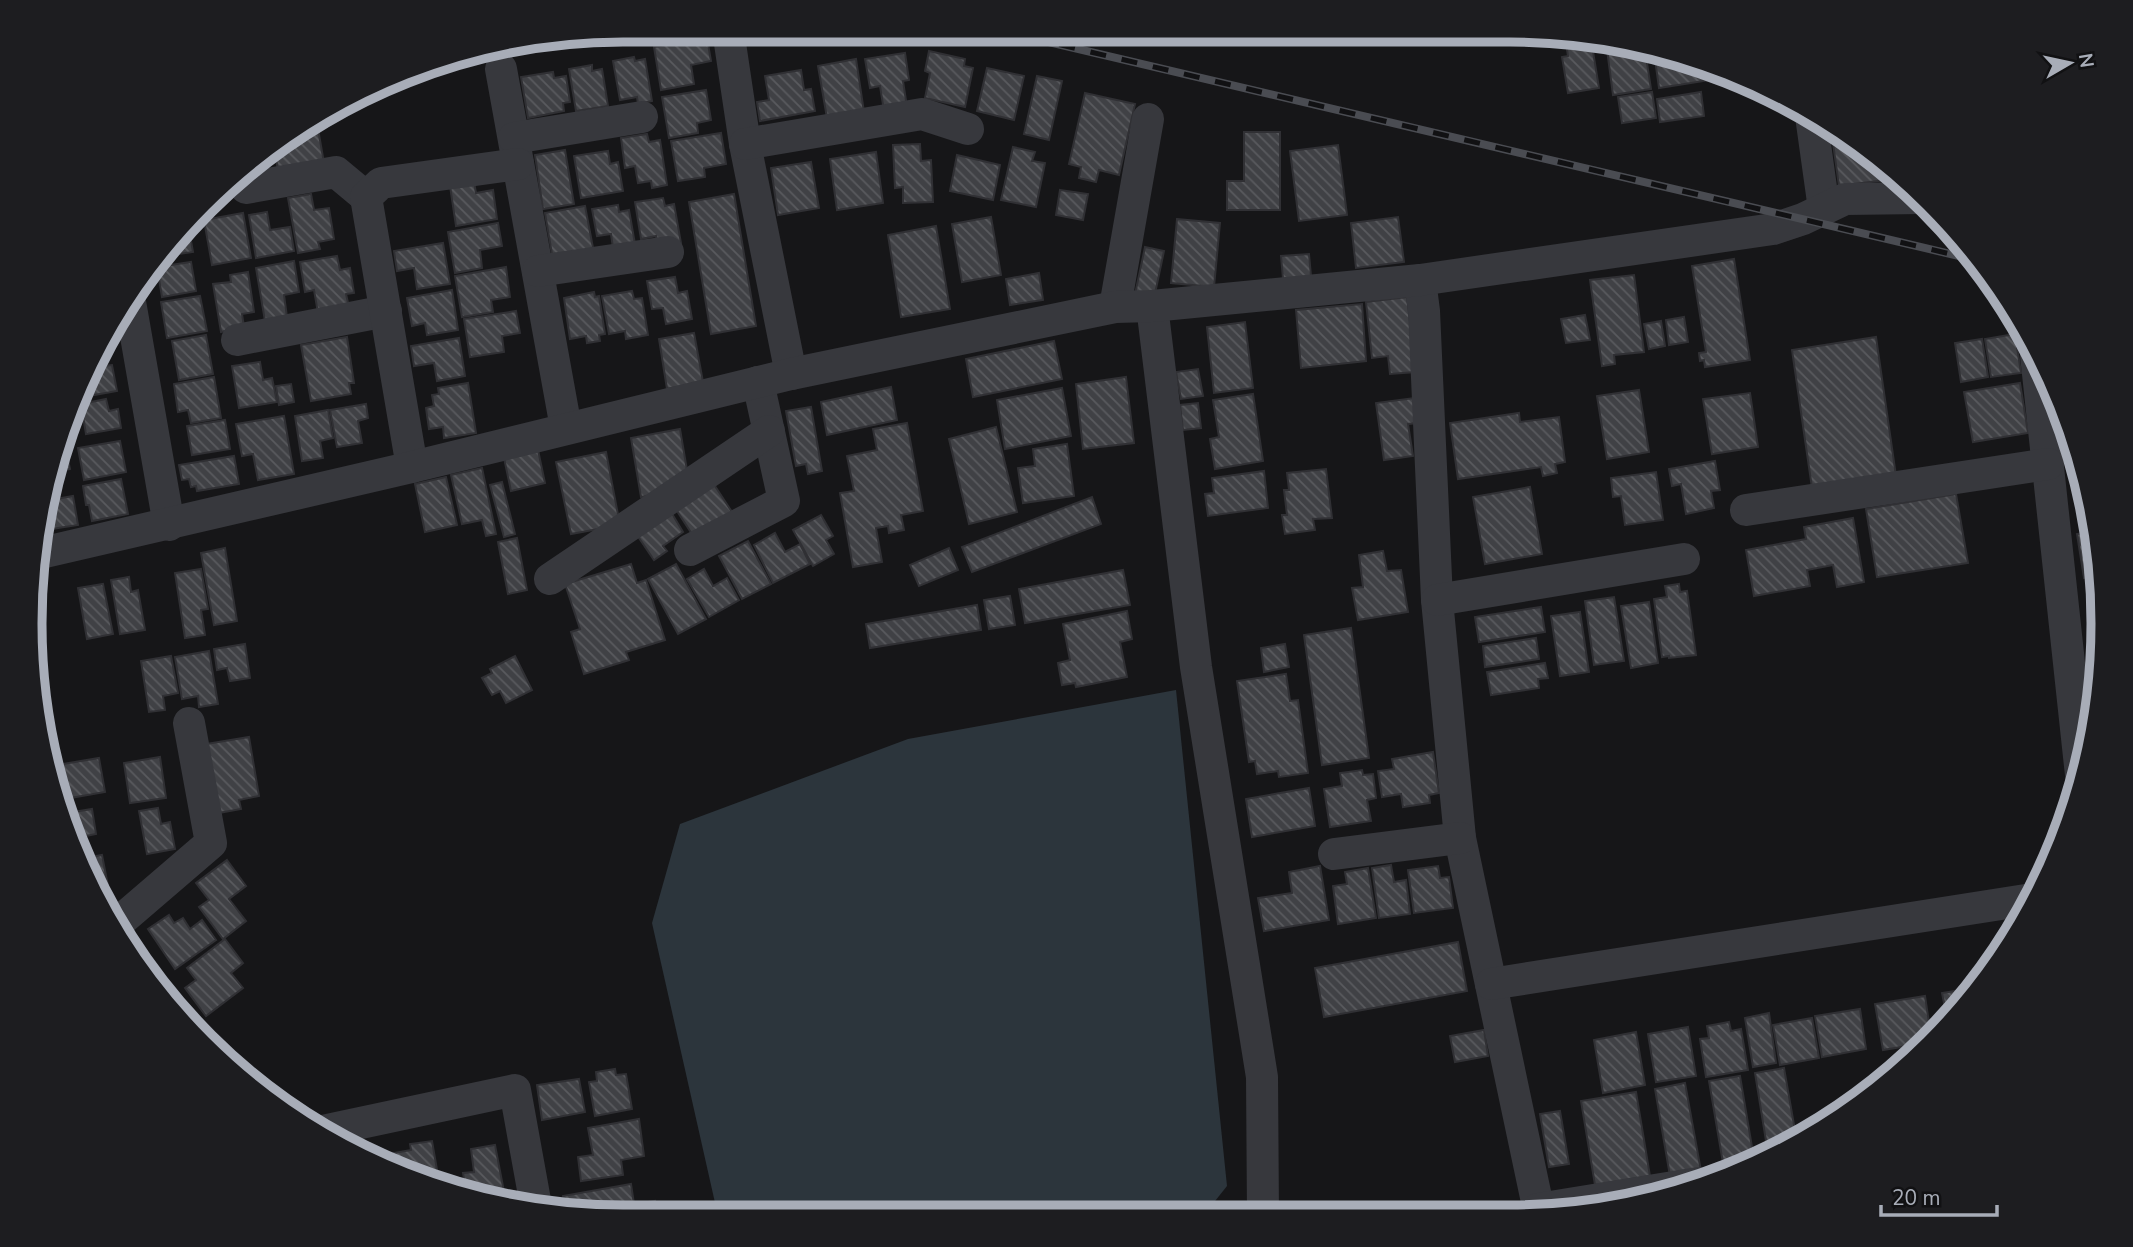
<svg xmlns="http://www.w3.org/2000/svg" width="2133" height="1247" font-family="'Nunito Sans',sans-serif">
<defs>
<pattern id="building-back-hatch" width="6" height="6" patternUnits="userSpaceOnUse" patternTransform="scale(1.75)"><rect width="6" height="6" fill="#404145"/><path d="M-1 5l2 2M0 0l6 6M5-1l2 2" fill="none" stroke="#595a5e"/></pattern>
</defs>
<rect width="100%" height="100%" fill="#161618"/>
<path fill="#2c353c" d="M1176,690l51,496 -23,29 -486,1 -66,-293 28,-99 228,-85z"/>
<g fill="url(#building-back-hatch)" stroke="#303034" stroke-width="2">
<path d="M1570,35l21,4 8,49 -31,5 -6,-36 6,-1 -3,-20z"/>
<path d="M707,38l4,23 -20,4 3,19 -33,6 -7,-43z"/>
<path d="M1606,42l39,8 6,39 -38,6z"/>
<path d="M509,49l1,8 -46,8 -1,-9z"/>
<path d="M929,51l36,8 -1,7 9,2 -8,39 -40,-9 5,-25 -5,-2z"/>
<path d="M1654,52l47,9 6,4 3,15 -51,8z"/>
<path d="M905,53l4,27 -6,1 4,26 -23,4 -4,-25 -10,2 -5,-29z"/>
<path d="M634,57l1,4 10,-2 7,42 -14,3 -1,-7 -17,3 -7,-39z"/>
<path d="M856,59l8,53 -37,6 -9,-52z"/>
<path d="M592,65v6l10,-2 6,37 -32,5 -7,-42z"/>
<path d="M987,68l37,8 -10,44 -37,-9z"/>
<path d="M801,70l3,20 7,-1 4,22 -55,10 -3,-19 12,-2 -4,-24z"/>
<path d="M553,72l1,6 12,-2 4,26 -7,1 1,8 -36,7 -7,-41z"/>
<path d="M1037,76l25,5 -13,59 -25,-6z"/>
<path d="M706,90l5,30 -14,3 1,10 -29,5 -7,-41z"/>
<path d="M1652,92l4,26 -34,5 -4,-26z"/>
<path d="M1701,92l3,24 -44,6 -3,-23z"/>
<path d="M1085,93l50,11 -16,71 -20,-5 -3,12 -17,-4 2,-11 -12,-3z"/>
<path d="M317,123l7,40 -46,8 -4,-25z"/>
<path d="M1244,132h36v78h-53v-29h17z"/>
<path d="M721,133l5,31 -22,4 1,9 -27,4 -7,-40z"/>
<path d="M647,134l2,8 11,-2 7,45 -15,3 -1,-7 -13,2 -3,-17 -10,2 -4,-30z"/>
<path d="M1844,134l49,40v5l-54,7 -7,-50z"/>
<path d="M920,144l1,17 10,-1 2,42 -30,1v-16l-8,1 -2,-43z"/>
<path d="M1338,145l9,70 -48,6 -9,-70z"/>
<path d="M1013,147l22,5 -3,9 13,2 -9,44 -35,-7z"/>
<path d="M565,150l9,54 -31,5 -8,-54z"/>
<path d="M608,151l2,13 8,-2 5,29 -42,7 -7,-42z"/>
<path d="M876,152l7,51 -46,7 -7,-51z"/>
<path d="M957,155l43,10 -7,35 -43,-9z"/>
<path d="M255,160l2,12 -16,3z"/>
<path d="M811,162l8,46 -41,7 -7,-47z"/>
<path d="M474,182l2,11 17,-3 4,29 -41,7 -6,-40z"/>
<path d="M1060,190l28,4 -5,26 -27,-5z"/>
<path d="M311,194l3,16 15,-2 5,31 -16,3 2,7 -22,4 -10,-55z"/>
<path d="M734,194l22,132 -45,8 -22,-132z"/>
<path d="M663,198l2,8 9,-2 7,39 -23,5 -2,-12 -15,3 -6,-37z"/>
<path d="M618,205l1,7 10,-2 6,34 -22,4 -2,-14 -14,2 -5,-27z"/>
<path d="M585,206l9,47 -41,7 -8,-47z"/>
<path d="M267,212l3,18 20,-3 4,24 -38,7 -7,-43z"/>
<path d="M243,213l8,45 -39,7 -8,-45z"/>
<path d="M991,217l10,58 -39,7 -10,-58z"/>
<path d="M1398,217l6,45 -48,6 -5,-45z"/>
<path d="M1177,219l43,4 -6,64 -43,-4z"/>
<path d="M498,223l4,23 -22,4 2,18 -27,5 -7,-41z"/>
<path d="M936,226l14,83 -49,8 -13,-82z"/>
<path d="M189,230l4,22 -28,4z"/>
<path d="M443,243l7,41 -33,5 -3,-21 -17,3 -3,-20z"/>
<path d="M1145,247l19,4 -11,52 -19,-4z"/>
<path d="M1309,254l2,22 -28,3 -2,-23z"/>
<path d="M337,256l3,14 10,-2 4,25 -8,1 3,13 -31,6 -4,-23 -9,2 -5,-30z"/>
<path d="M1734,259l16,101 -45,7 -1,-7 -4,1 -1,-8 7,-1 -14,-86z"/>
<path d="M294,261l5,31 -15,3 3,22 -22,4 -9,-53z"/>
<path d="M191,262l5,29 -34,6 -5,-30z"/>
<path d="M506,267l4,30 -19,3 2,12 -31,5 -7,-41z"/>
<path d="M248,272l6,40 -12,2 2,13 -23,5 -8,-48 18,-2 -1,-7z"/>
<path d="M1039,273l4,27 -33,5 -4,-26z"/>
<path d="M1634,275l10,77 -30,3 1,9 -13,2 -12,-86z"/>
<path d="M675,277l3,16 9,-2 5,28 -26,5 -3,-16 -11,1 -5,-28z"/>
<path d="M452,290l6,40 -31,5 -2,-12 -13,3 -5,-28z"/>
<path d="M632,291l2,8 8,-1 6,37 -22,4 -1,-8 -16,3 -7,-38z"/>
<path d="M594,292l1,5 4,-1 6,38 -6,1 1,6 -13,2 -1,-7 -16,3 -6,-41z"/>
<path d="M200,296l7,35 -40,7 -6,-36z"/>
<path d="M1407,297l9,75 -26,2 -2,-18 -16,2 -6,-56z"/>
<path d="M1362,304l4,57 -65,7 -5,-58z"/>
<path d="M516,311l4,22 -18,3 2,16 -34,5 -6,-38z"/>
<path d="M1585,315l5,25 -24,3 -5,-24z"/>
<path d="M1684,317l4,25 -19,3 -3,-25z"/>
<path d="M1661,321l4,25 -16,3 -5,-25z"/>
<path d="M1245,322l8,66 -39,5 -7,-66z"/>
<path d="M694,333l9,49 -36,7 -8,-50z"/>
<path d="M2015,334l6,39 -30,4 -6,-38z"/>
<path d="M206,335l7,39 -34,6 -7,-39z"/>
<path d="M347,337l7,46h-5l2,11 -40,7 -10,-56z"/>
<path d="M1876,337l20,139 -84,12 -20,-138z"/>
<path d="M108,338l2,12 -9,2z"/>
<path d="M459,338l6,38 -28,5 -3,-18 -20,3 -3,-20z"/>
<path d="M1982,339l6,38 -27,5 -6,-39z"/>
<path d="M1054,341l8,38 -89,18 -7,-38z"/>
<path d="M102,359l1,7 9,-1 5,26 -34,6 -1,-6 15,-31z"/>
<path d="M260,362l3,18 9,-2 5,24 -38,6 -7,-42z"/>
<path d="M1198,369l5,27 -22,3 -5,-27z"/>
<path d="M214,377l7,41 -30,5 -3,-13 -10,2 -4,-28z"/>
<path d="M1126,377l8,66 -51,6 -7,-65z"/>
<path d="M468,383l8,50 -32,5 -1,-11 -14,2 -3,-21 8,-2 -2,-11 7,-1 -1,-6z"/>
<path d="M2020,383l8,50 -55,9 -9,-50z"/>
<path d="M291,384l3,18 -15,3 -3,-19z"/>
<path d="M891,387l6,33 -70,15 -6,-33z"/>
<path d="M1062,388l9,48 -66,13 -8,-49z"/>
<path d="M1639,390l10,62 -42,7 -10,-63z"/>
<path d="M1750,393l8,54 -46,7 -9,-55z"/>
<path d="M1253,394l10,67 -48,8 -5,-30 9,-2 -6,-37z"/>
<path d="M1414,398l4,25 -10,1 5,32 -29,4 -8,-57z"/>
<path d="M106,399l3,12 9,-2 3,19 -35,6 -5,-30z"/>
<path d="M1198,403l3,25 -18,2 -3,-25z"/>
<path d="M366,404l2,14 -10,3 4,22 -25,4 -7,-37z"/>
<path d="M811,407l11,64 -14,3 -2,-10 -10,2 -10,-55z"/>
<path d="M328,410l5,28 -13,3 3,17 -21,3 -7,-45z"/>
<path d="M1519,413l1,9 39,-5 6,45 -10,2 2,9 -14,3 -2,-9 -83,12 -8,-56z"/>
<path d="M284,416l10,58 -36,6 -5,-26 -11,2 -6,-32z"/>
<path d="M225,420l5,29 -38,6 -5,-29z"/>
<path d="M907,423l16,88 -22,4 3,15 -15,3 -1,-7 -12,2 6,34 -29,5 -13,-74 14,-2 -7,-35 30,-6 -4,-21z"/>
<path d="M996,427l21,85 -48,12 -20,-85z"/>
<path d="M680,429l8,47 -15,16 -32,5 -10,-59z"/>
<path d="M120,441l6,31 -42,8 -6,-32z"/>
<path d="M1067,444l7,52 -51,7 -5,-35 17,-2 -2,-17z"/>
<path d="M65,446l5,23 -15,3 4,-25z"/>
<path d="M2073,446l19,62 2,18 -6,1z"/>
<path d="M538,450l7,33 -34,8 -7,-33z"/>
<path d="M606,452l14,73 -49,9 -15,-72z"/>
<path d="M234,456l5,28 -42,7 -1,-5 -5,1 -2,-8 -7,1 -3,-15z"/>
<path d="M1715,461l5,29 -9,1 3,17 -28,6 -5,-30 -9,2 -3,-17z"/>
<path d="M482,468l14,66 -10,2 -4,-16 -20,4 -11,-49z"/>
<path d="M1326,469l6,49 -19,1 2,11 -30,4 -3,-19h5l-3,-25h5l-2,-17z"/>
<path d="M1264,471l4,37 -60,8 -3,-22 9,-1 -2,-15z"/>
<path d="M1656,472l7,48 -38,5 -4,-29 -8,1 -2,-19z"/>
<path d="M446,477l11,48 -32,7 -10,-48z"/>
<path d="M121,479l7,35 -36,7 -3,-16h-3l-3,-19z"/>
<path d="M502,482l13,52 -11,3 -14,-52z"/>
<path d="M713,483l19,29 -38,25 -19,-29z"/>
<path d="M1530,487l12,67 -57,10 -12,-67z"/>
<path d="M1956,494l12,69 -91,14 -11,-68z"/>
<path d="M73,496l5,29 -33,5 5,-30z"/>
<path d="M1092,497l9,27 -129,48 -10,-25z"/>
<path d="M671,512l12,20 -20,14 4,5 -13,9 -17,-25z"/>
<path d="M821,515l12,21 -7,4 8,14 -21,12 -20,-36z"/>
<path d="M1853,518l11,64 -27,5 -4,-22 -26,5 3,16 -56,10 -8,-46 60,-11 -2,-12z"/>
<path d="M2094,531l4,44 -14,3 -7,-44z"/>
<path d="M775,533l10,19 15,-8 10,20 -37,19 -19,-38z"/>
<path d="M517,538l10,52 -19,4 -10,-52z"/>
<path d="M748,541l23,43 -29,15 -23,-43z"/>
<path d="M225,548l12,73 -23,4 -13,-72z"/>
<path d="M949,548l9,22 -39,16 -9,-21z"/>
<path d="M1383,551l4,20 14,-1 7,42 -50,8 -6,-32 11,-1 -4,-32z"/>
<path d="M631,564l6,19 9,-3 19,60 -39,12 3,8 -45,14 -13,-42 9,-3 -15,-45z"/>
<path d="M676,564l30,55 -28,15 -30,-55z"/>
<path d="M201,569l7,40 -7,1 4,25 -20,3 -10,-65z"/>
<path d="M704,569l9,17 14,-8 12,22 -30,17 -22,-38z"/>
<path d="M1123,570l7,35 -105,18 -6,-34z"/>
<path d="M129,577l2,15 7,-2 7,40 -25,4 -9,-54z"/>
<path d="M103,584l10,50 -26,5 -9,-51z"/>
<path d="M1679,584l1,8 7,-1 9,64 -27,3v-2l-7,1 -8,-58 13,-2 -2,-11z"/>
<path d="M1010,596l5,29 -26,4 -5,-29z"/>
<path d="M1614,597l10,64 -30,4 -9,-64z"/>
<path d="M1649,602l9,61 -27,5 -10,-62z"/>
<path d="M977,605l4,25 -111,18 -4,-24z"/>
<path d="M1541,607l4,25 -66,10 -4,-25z"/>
<path d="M1127,611l5,28 -12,3 7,35 -51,10 -1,-4 -13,2 -4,-22 12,-3 -7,-36z"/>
<path d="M1580,612l9,60 -29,4 -9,-60z"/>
<path d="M1351,628l18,130 -47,7 -18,-130z"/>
<path d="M1536,638l3,21 -54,8 -2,-21z"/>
<path d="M245,644l5,34 -20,3 -3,-13 -10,2 -3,-21z"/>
<path d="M1285,644l4,23 -25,5 -3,-24z"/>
<path d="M209,651l9,53 -19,3 -1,-11 -16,3 -7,-42z"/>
<path d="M171,656l7,37 -15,3 2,14 -16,2 -8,-51z"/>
<path d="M515,656l17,34 -26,13 -6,-12 -8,4 -10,-17 10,-5 -2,-4z"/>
<path d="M1545,663l3,15 -10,1 1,9 -48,7 -4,-23z"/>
<path d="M1286,674l4,27 8,-1 10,73 -29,4 -1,-6 -21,3 -2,-13 -6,1 -12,-81z"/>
<path d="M249,737l10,59 -20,4 2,9 -28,5 -13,-69z"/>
<path d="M1433,752l6,41 -10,2 1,8 -27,4 -2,-13 -19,3 -4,-26 16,-2 -2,-10z"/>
<path d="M160,757l6,41 -36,5 -6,-40z"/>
<path d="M99,758l6,34 -46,8 -4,-22h4l-2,-13z"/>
<path d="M1362,770l1,5 10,-1 3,24 -9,2 4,21 -41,6 -6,-38 18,-3 -2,-13z"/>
<path d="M1309,788l6,38 -63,11 -6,-38z"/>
<path d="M158,808l3,16 9,-2 5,27 -28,5 -8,-43z"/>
<path d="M92,809l4,25 -15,3 2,15h-1l-21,-38z"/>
<path d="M102,855l7,36 -6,1 -18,-34z"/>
<path d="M227,860l19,26 -17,13 17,22 -23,18 -24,-32 10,-7 -13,-17z"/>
<path d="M1391,865l3,17 12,-2 4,34 -31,4 -7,-50z"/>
<path d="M1320,866l9,54 -65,11 -6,-33 34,-5 -3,-21z"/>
<path d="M1438,866l2,12 9,-1 4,31 -39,5 -6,-43z"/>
<path d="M1368,868l8,50 -38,6 -5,-38 14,-2 -2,-12z"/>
<path d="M169,915l5,8 9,-5 7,11 12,-9 14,20 -41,29 -27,-40z"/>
<path d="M225,939l18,24 -12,10 12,15 -37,28 -21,-28 11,-8 -9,-12z"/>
<path d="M1458,942l9,49 -143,26 -9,-49z"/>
<path d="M1973,988l-26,30 -5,-25z"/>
<path d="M1925,996l6,40 -6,7 -42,7 -8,-46z"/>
<path d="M1860,1009l6,40 -44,8 -7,-41z"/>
<path d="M1769,1013l7,50 -23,4 -8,-49z"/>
<path d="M1812,1018l7,40 -39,7 -7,-40z"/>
<path d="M1729,1022l2,9 10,-2 7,41 -42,7 -6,-38 9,-1 -2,-12z"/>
<path d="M1688,1027l8,49 -40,6 -8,-48z"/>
<path d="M1484,1030l4,26 -33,6 -5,-26z"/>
<path d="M1636,1032l9,53 -42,8 -9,-53z"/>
<path d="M1915,1054l-13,15 -2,-12z"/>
<path d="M1784,1068l13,74 -30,5 -12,-74z"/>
<path d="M615,1069l1,6 10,-1 6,35 -37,7 -6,-34 8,-1 -1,-9z"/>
<path d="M1740,1076l14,83 -18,8 -12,2 -15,-88z"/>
<path d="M579,1079l6,33 -43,8 -5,-35z"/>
<path d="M1685,1083l16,88 -31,5 -15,-87z"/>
<path d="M1636,1092l14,84 -55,9 -14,-84z"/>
<path d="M1560,1111l9,53 -20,3 -9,-53z"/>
<path d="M639,1119l5,37 -23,4 2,15 -42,6 -3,-24 15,-2 -5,-27z"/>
<path d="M432,1141l8,46 -8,-1 -36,-18 -2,-15 17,-3 -1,-6z"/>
<path d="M495,1145l10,52 -8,1 -42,-8 -1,-3 11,-2 -2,-12 11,-1 -3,-23z"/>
<path d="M631,1184l3,20 21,-3 2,15h-73l-18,-4 -3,-16z"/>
</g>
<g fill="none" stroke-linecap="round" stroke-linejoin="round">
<g stroke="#37383d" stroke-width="32">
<path d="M728,30l17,114 46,230"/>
<path d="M501,69l65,359"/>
<path d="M1811,116l13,93"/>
<path d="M514,138l128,-21"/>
<path d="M745,144l177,-30 46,15"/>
<path d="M246,188l90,-16 30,25"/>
<path d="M538,271l130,-19"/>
<path d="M1420,280l4,31 13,289 23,238 80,378"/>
<path d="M129,296l40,229"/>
<path d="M1152,306l44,361 66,410 1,139"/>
<path d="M1115,307l33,-188"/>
<path d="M237,340l149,-29"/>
<path d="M2036,355l45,420"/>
<path d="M412,467l-46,-270 15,-14 137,-19"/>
<path d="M1746,510l302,-46"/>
<path d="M690,550l94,-49 -26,-119"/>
<path d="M41,553l371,-86 379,-93 324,-67 37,-1 268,-26 353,-51 30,-10 42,-20 77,-1"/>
<path d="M550,579l219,-148"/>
<path d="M1437,600l247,-41"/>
<path d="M1334,854l126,-16"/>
<path d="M119,922l92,-79 -22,-120"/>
<path d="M1491,984l541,-85"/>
<path d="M323,1131l192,-41 21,116"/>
<path d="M1538,1209l160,-26"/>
</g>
<g stroke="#4a4c52" stroke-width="8">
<path id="rail" d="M997,30l979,230"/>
</g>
<use href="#rail" stroke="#111113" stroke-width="5" stroke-dasharray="16" stroke-linecap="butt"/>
</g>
<path d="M0 0H2133V1247H0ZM623 42H1510A581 581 0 0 1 2091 623V624A581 581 0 0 1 1510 1205H623A581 581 0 0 1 42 624V623A581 581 0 0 1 623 42Z" fill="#1d1d20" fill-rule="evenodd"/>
<path fill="none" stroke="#a8adb8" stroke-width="9" d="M623 42H1510A581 581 0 0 1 2091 623V624A581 581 0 0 1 1510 1205H623A581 581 0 0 1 42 624V623A581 581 0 0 1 623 42Z"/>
<g transform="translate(2070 63) rotate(81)" stroke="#111113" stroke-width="5" paint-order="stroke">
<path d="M0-5L12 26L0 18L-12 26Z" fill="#a8adb8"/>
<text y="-10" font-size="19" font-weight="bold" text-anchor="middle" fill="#a8adb8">N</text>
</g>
<path d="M1881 1205v10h116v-10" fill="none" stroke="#a8adb8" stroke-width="3.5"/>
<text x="1892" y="1205" font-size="21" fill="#a8adb8" stroke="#111113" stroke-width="5" paint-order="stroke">20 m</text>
</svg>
